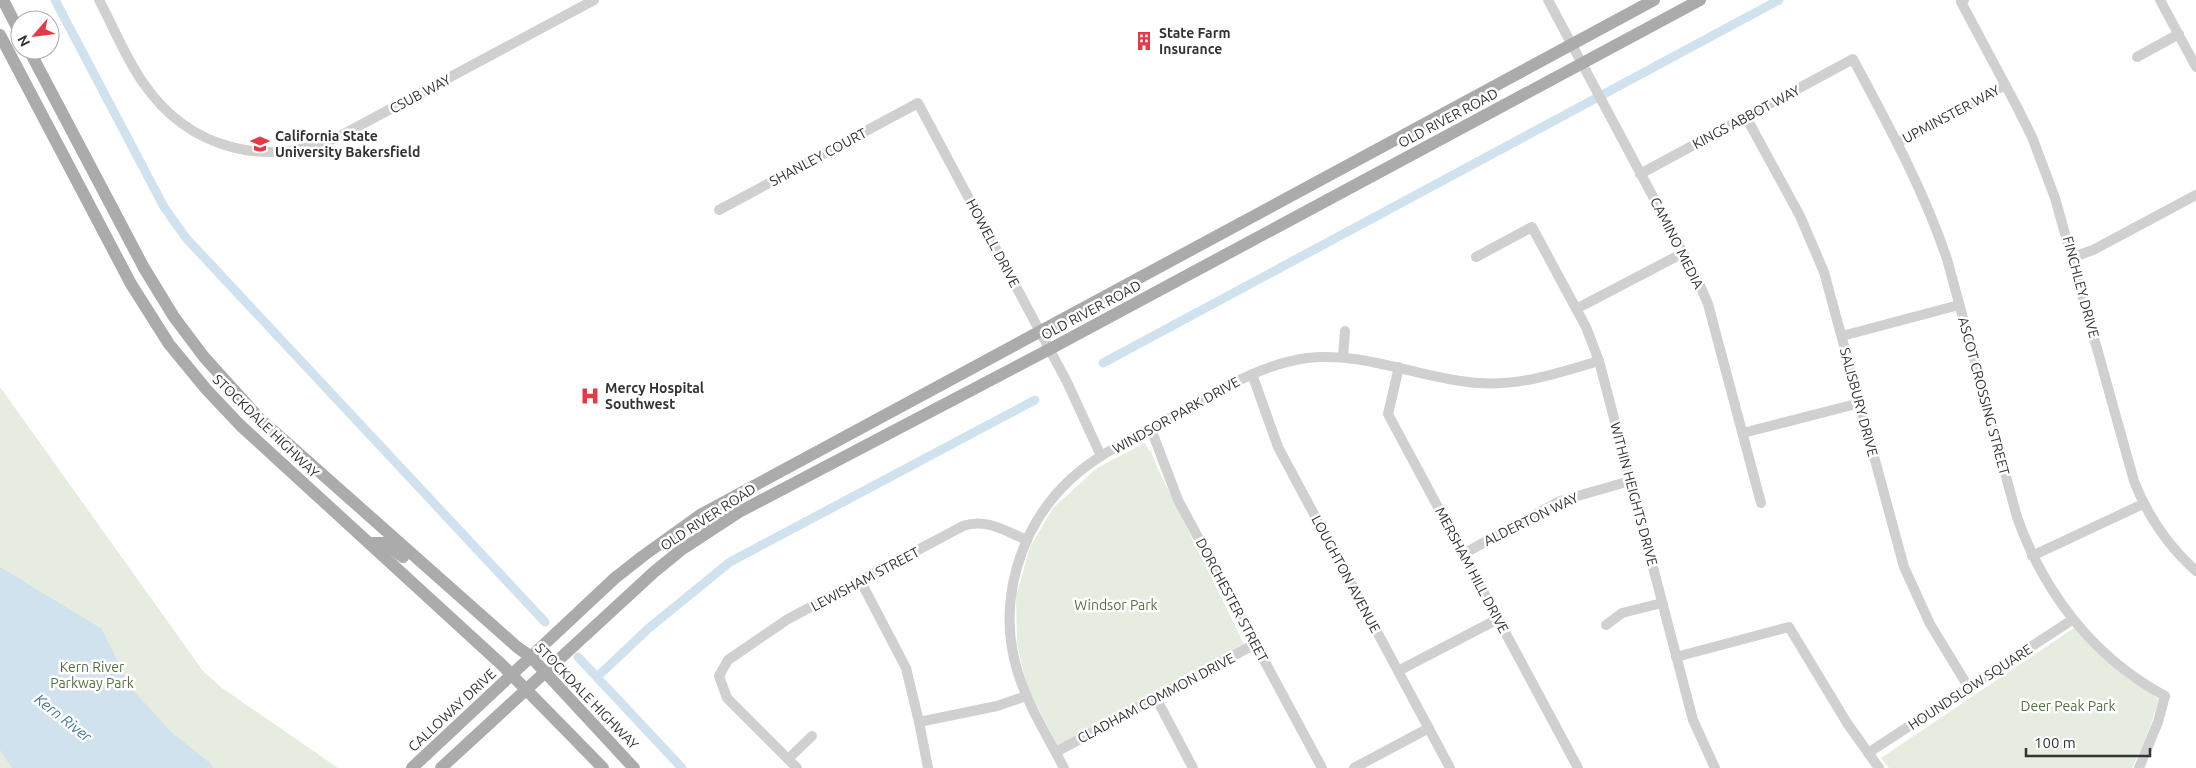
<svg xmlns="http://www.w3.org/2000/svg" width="2196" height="768" font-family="Ubuntu,sans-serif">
<rect width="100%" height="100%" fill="#fff"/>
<g fill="#e6ecdf">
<path d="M0,387l203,284 19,17 116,80h-338z"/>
<path d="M1145,443l4,8 2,-1 4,13 90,183 -187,100 -31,-59 -10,-43 -1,-47 14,-50 23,-39 44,-40z"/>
<path d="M2074,628l85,72 -14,41 -13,27h-243l-8,-10z"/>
</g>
<path fill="#cfe2ee" d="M0,567l102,62 28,58 41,45 40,32 2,4h-201l-12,-18z"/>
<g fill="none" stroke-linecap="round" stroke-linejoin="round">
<g stroke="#cfe2ee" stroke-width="9">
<path d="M55,0l109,207 22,31 359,384"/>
<path d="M1103,363l676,-363"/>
<path d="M578,657l104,111"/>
<path d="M597,677l52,-49 81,-66 305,-162"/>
</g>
<g stroke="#d0d0d0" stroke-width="10">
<path d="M99,0c14,26 28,61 45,84 46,66 123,85 196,52l254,-136"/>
<path d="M1548,0l150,281 10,23 53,199"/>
<path d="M1964,0l-3,2 55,103 16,32 23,61 79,283c14,36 33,64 62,90"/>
<path d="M2160,0l36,67"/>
<path d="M2137,57l42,-23"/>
<path d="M1746,117l54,99 24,56 80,295 26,57 39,64"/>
<path d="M1897,143l108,-58"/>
<path d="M1640,174l213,-115c35,66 70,129 94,200l70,258c27,76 76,140 148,179l-7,26 -19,46"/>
<path d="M719,210l199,-107 149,279 34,74"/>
<path d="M1476,257l56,-30 54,100 13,34 94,359 22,48"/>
<path d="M2073,257l20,-7 103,-55"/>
<path d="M1576,309l107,-56"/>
<path d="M1842,336l117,-31"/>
<path d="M1343,357l2,-26"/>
<path d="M1399,367l-11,47 190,354"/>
<path d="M1252,374l26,73 172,321"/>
<path d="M1151,429l27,71 144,268"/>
<path d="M1743,433l117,-30"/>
<path d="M1463,554l97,-53 70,-20"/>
<path d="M2032,556l111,-52"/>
<path d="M861,582l45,86 13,54 9,46"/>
<path d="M1606,625l16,-12 40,-10"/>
<path d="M1676,657l113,-30 58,96 32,45"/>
<path d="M1398,671l100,-52"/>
<path d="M1156,698l37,70"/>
<path d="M919,722l78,-16 29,-10"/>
<path d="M1056,752l199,-108"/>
<path d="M1868,753l204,-133"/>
<path d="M788,759l24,-23"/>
<path d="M797,768l-70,-70 -8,-22 9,-16 60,-41 175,-93c23,-8 42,5 64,14"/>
<path d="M1064,768c-16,-31 -36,-62 -46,-95 -22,-69 1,-147 54,-195 27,-25 62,-40 94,-58 45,-24 90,-55 141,-62 59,-7 113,21 171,25 42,3 81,-10 121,-22"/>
<path d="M1354,768l75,-40"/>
</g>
<g stroke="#ababab" stroke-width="12">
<path d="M3,0l17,33"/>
<path d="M0,35l131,249 38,60 37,45 34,36 261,239 102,104"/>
<path d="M29,50l115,218 30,49 30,40 56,62 257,228 14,10 103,111"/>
<path d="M369,543h16l18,14"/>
<path d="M412,768l203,-190 28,-22 57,-41 954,-515"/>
<path d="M441,768l213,-196 27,-22 58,-38 311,-163 650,-349"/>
</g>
</g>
<defs>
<g id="building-bare" transform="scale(1.5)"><path d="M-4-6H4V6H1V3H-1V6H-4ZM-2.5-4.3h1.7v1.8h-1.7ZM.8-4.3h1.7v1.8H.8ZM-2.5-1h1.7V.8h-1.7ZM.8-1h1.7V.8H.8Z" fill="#e63946" stroke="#fff" stroke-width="2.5" paint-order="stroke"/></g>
<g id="university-bare" transform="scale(1.5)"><path d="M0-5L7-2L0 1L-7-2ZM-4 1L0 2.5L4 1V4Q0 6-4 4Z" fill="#e63946" stroke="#fff" stroke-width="2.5" paint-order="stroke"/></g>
<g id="hospital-bare" transform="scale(1.5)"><path d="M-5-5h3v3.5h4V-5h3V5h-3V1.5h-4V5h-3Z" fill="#e63946" stroke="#fff" stroke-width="2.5" paint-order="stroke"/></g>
</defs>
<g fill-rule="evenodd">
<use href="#building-bare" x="1144" y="41"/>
<use href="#university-bare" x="260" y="144"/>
<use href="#hospital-bare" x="590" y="396"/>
</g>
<g text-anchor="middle" stroke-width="5" stroke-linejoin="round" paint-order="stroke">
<g font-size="14" font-weight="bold" fill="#333" stroke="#fff" text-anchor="start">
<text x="1159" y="38">State Farm<tspan x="1159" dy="16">Insurance</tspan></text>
<text x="275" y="141">California State<tspan x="275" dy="16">University Bakersfield</tspan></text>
<text x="605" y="393">Mercy Hospital<tspan x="605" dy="16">Southwest</tspan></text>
</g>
<g font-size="14" fill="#333" stroke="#fff">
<text transform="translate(420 94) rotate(-28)" y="5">CSUB WAY</text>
<text transform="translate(1951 114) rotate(-28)" y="5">UPMINSTER WAY</text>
<text transform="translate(1746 117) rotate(-28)" y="5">KINGS ABBOT WAY</text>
<text transform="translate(1448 118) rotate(-28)" y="5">OLD RIVER ROAD</text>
<text transform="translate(818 157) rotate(-28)" y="5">SHANLEY COURT</text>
<text transform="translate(993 243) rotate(62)" y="5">HOWELL DRIVE</text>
<text transform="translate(1677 243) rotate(63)" y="5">CAMINO MEDIA</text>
<text transform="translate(2081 287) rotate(75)" y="5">FINCHLEY DRIVE</text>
<text transform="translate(1091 310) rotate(-28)" y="5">OLD RIVER ROAD</text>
<text transform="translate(1984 396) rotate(75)" y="5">ASCOT CROSSING STREET</text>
<text transform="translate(1859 402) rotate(75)" y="5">SALISBURY DRIVE</text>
<text transform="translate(1176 415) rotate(-29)" y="5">WINDSOR PARK DRIVE</text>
<text transform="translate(266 426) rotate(44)" y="5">STOCKDALE HIGHWAY</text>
<text transform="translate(1634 494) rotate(75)" y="5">WITHIN HEIGHTS DRIVE</text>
<text transform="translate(708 517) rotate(-33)" y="5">OLD RIVER ROAD</text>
<text transform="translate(1531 519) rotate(-26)" y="5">ALDERTON WAY</text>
<text transform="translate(1472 570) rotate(62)" y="5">MERSHAM HILL DRIVE</text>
<text transform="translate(1346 574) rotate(62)" y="5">LOUGHTON AVENUE</text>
<text transform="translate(865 579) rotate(-28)" y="5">LEWISHAM STREET</text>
<text transform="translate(1232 600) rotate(62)" y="5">DORCHESTER STREET</text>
<text transform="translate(1970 687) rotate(-33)" y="5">HOUNDSLOW SQUARE</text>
<text transform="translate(587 696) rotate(46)" y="5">STOCKDALE HIGHWAY</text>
<text transform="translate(1156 698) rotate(-28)" y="5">CLADHAM COMMON DRIVE</text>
<text transform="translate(452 710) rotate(-43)" y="5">CALLOWAY DRIVE</text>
</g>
<g font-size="14" fill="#56703f" stroke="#fff">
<text x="1116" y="610">Windsor Park</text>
<text x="92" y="672">Kern River<tspan x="92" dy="16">Parkway Park</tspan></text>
<text x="2068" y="711">Deer Peak Park</text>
</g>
<g font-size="15" font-style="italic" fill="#3f7597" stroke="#fff">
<text transform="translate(63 718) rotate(38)" y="5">Kern River</text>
</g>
</g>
<g transform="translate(35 35) rotate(242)"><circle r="24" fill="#ffffff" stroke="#adadad"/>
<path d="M0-4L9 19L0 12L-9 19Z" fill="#e63946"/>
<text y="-8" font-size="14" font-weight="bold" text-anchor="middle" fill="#333333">N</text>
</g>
<path d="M2026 748v8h124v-8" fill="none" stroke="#333333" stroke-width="2.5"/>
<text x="2034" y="748" font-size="15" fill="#333333" stroke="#ffffff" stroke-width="4" paint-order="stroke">100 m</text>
</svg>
